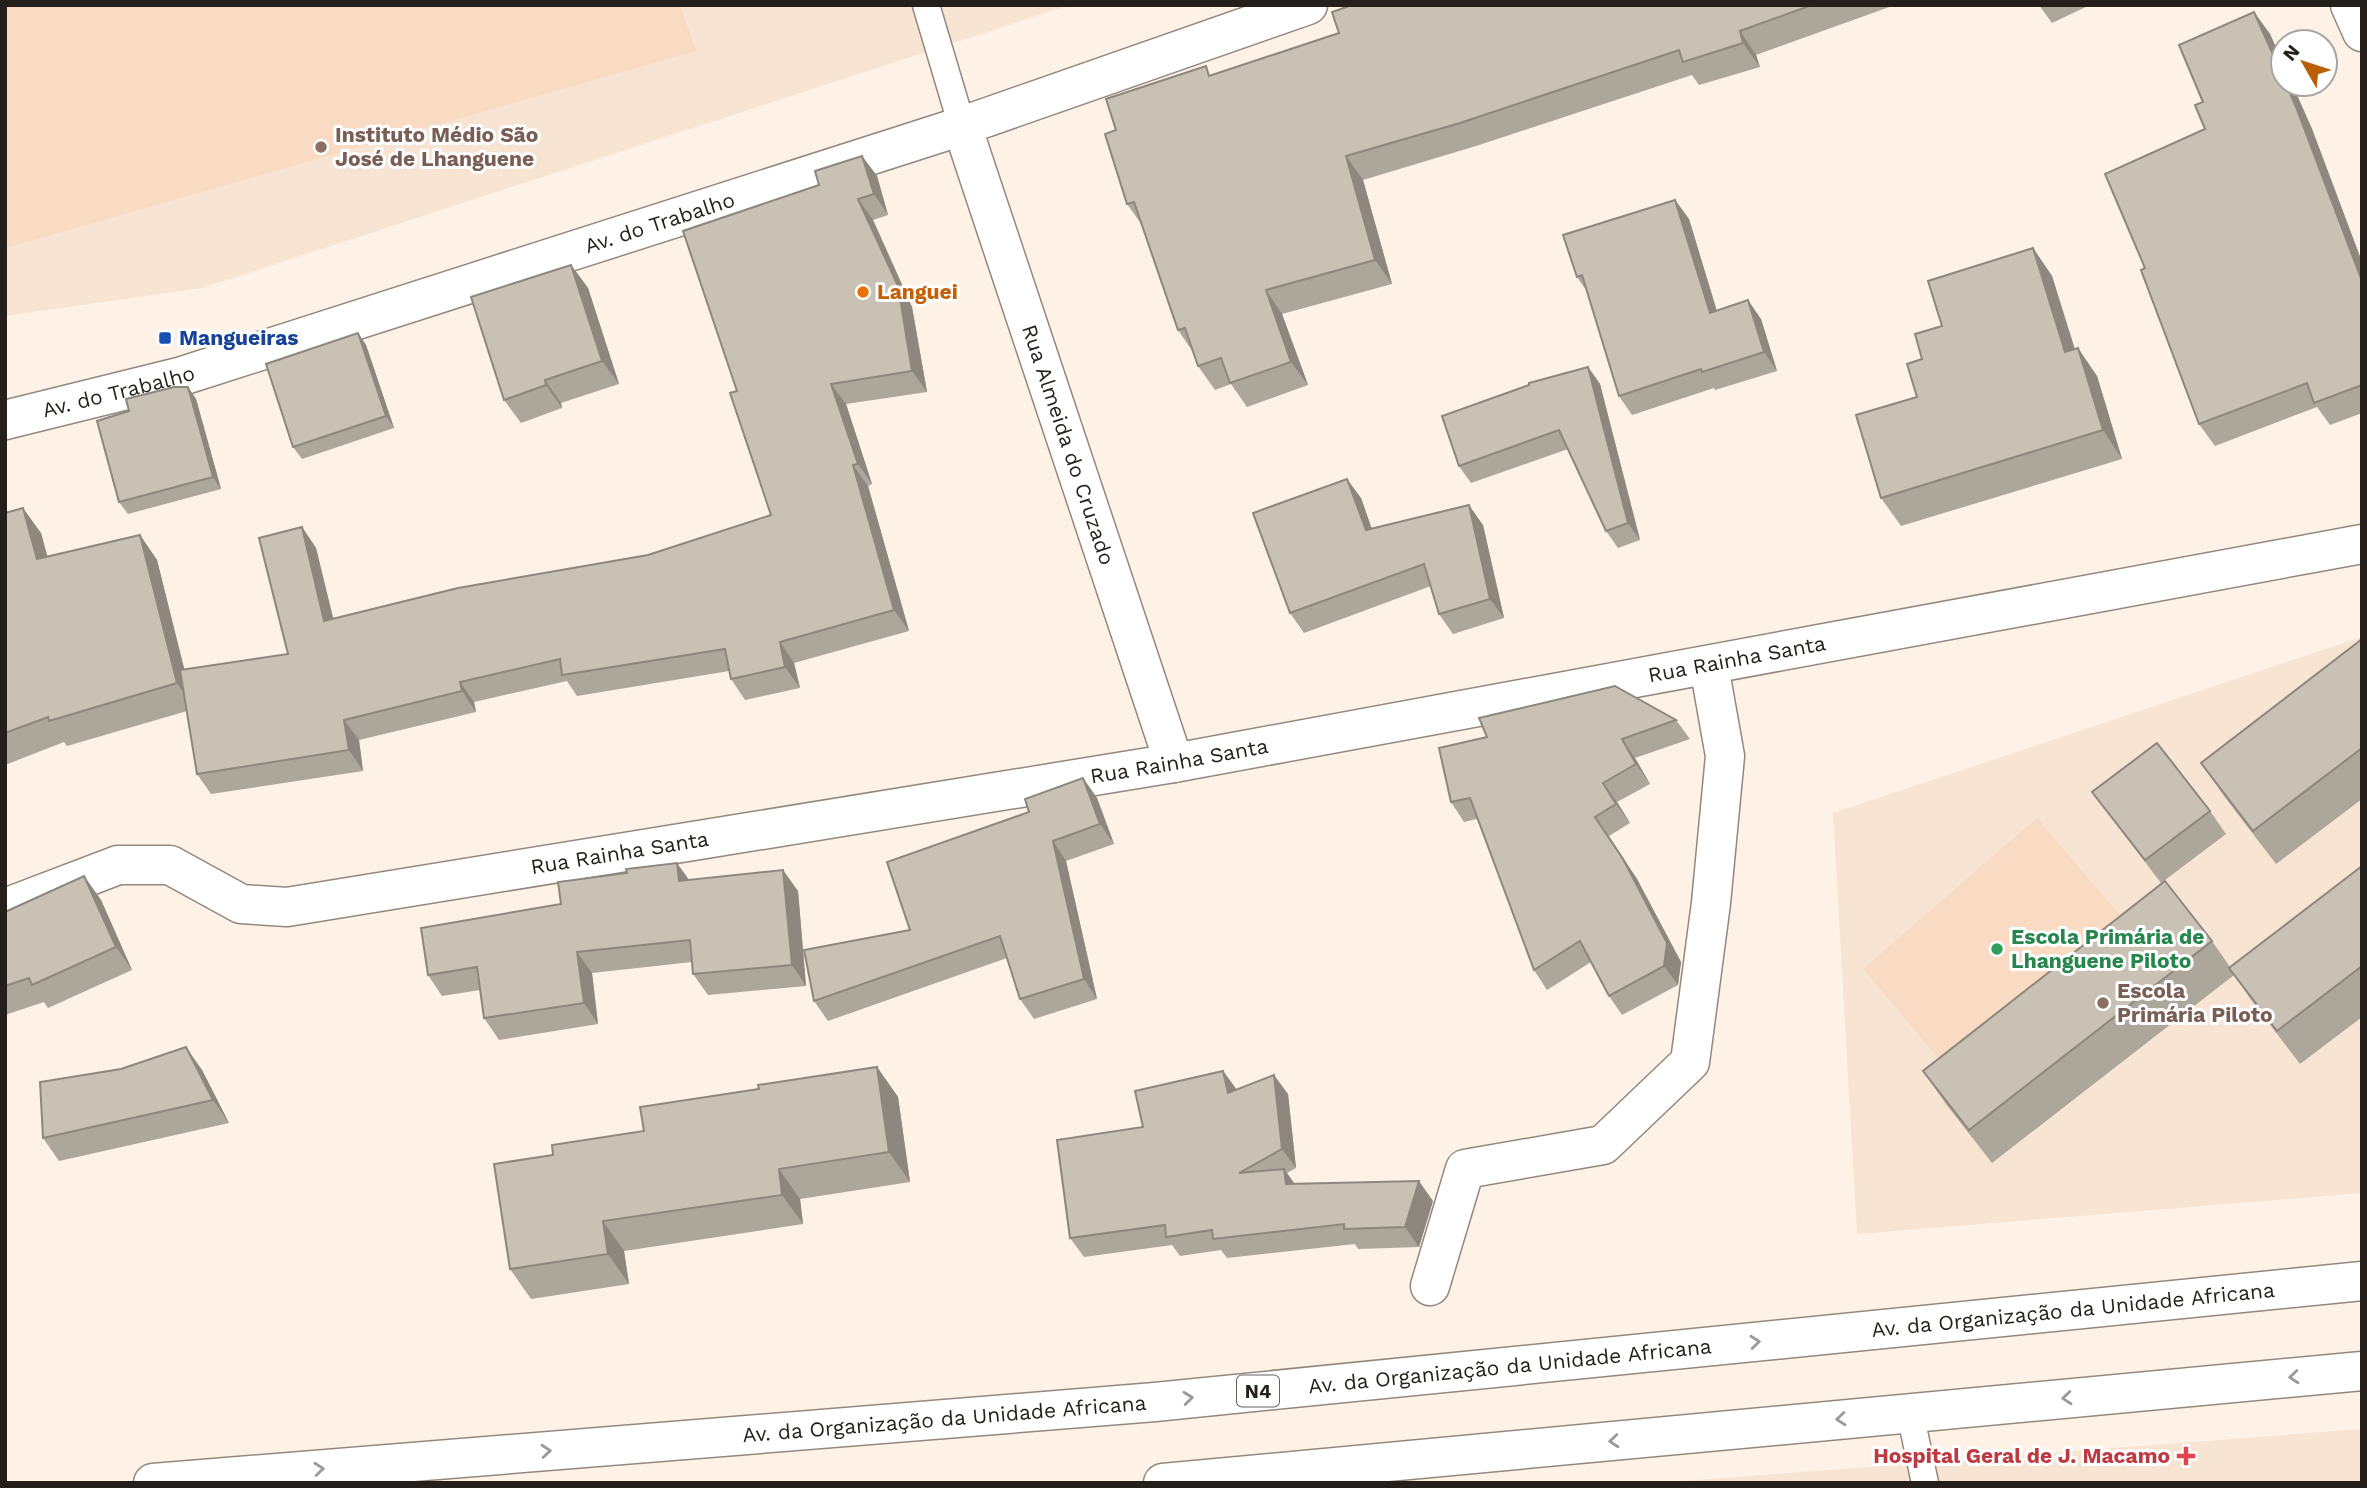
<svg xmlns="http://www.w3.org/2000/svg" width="2367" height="1488" font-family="'Work Sans',sans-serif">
<rect width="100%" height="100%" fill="#fef1e6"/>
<g fill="#f7e4d3">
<path d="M5,5h1065l-868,283 -197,28z"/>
<path d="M2362,637v556l-505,41 -24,-421z"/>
<path d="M2362,1429v54h-704z"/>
</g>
<g fill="#f8dbc2">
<path d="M5,5h675l16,46 -691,197z"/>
<path d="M2037,818l94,110 -175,151 -93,-110z"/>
</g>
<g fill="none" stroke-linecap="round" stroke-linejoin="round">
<g stroke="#94887e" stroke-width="29">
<g id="service">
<path d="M926,5l36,121"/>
<path d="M1910,1413l15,70"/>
</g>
</g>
<g stroke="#94887e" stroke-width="41">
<g id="minor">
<path d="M2350,5l12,27"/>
<path id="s1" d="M962,126l212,637"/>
<path id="s2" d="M5,908l113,-43h52l71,39 46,3 887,-144 1188,-219"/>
<path d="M1430,1286l35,-117 138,-24 87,-83 21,-159 14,-147 -16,-90"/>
</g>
</g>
<g stroke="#94887e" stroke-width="41">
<g id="secondary">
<path id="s3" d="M5,420l174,-43 783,-251 346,-121"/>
</g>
</g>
<g stroke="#94887e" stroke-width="41">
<g id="trunk">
<path id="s4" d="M153,1483l1002,-81 1207,-121"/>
<path d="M1163,1483l1199,-112"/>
</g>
</g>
<use href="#service" stroke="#fff" stroke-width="26"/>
<use href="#minor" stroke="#fff" stroke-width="38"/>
<use href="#secondary" stroke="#fff" stroke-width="38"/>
<use href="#trunk" stroke="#fff" stroke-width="38"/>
</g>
<g fill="#ada69b">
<path d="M1352,5h543l-139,50 4,12 -61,18 -7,-10 -216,71 -113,34 29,104 -110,30 26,71 -61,22 -16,-23 -16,6 -17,-24 -5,-14 -15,-22 -36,-105 -15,-21 -11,-74 96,-55 127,-42z"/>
<path d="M2039,5h51l-38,18z"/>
<path d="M2254,12l16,22 42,95 50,133v151l-32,12 -13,-18 -102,39 -16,-22 -54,-156 60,-139 -2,-27z"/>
<path d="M862,156l15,20 11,39 -15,5 39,87 15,85 -81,12 26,80 -4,2 41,145 -115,32 6,25 -55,12 -14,-21 -2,-8 -152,25 -10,-15 -93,21 2,10 -117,28 4,31 -152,23 -14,-20 -10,-63 -120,35 -3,-4 -59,23v-252l36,20 6,24 93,-22 17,25 27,109 104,-15 14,-127 14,21 17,71 315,-64 123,-40 -34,-124 82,-206z"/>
<path d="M1675,200l14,19 28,92 44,8 16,52 -62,19 -1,-2 -82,27 -13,-19 -33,-106 -9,-13z"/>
<path d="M2033,248l19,28 23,73 22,27 25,83 -221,67 -20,-28 36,-101 5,-38z"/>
<path d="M571,265l17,23 31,96 -58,19 1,5 -41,15 -17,-23z"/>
<path d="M358,333l8,12 28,83 -92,31 -9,-12z"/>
<path d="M1588,367l12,17 40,156 -22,8 -12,-17 -38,-82 -97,34 -12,-17z"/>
<path d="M188,387l8,12 25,90 -93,25 -9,-12z"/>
<path d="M1361,498l11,31 111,-4 21,93 -51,16 -14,-20 -8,-28 -127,47 -14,-20z"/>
<path d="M2362,639v160l-86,65 -52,-68 -23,-33z"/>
<path d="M1676,720l14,19 -55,19 15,26 -33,18 13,21 -21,13 28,43 44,83 -3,23 -56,30 -13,-19 -18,-34 -44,28 -13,-20 -57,-151 -13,3 -13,-20 -12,-54z"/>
<path d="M1083,778l14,20 17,46 -48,17 31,138 -63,20 -14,-20 -13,-41 -179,63 -14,-20 96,-71 119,-118z"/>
<path d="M2092,792l118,19 16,23 -65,49z"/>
<path d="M2362,866v151l-62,47 -48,-63 -18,-26 -242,188 -46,-59 -23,-33 289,-130 18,26z"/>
<path d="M84,876l17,24 31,70 -84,38 -4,-6 -39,13v-103z"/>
<path d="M689,880l109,11 8,95 -98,9 -15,-21 -1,-12 -100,11 6,51 -99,16 -15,-22 -4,-28 -38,6 -14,-21 133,-71z"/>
<path d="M877,1067l21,30 12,85 -110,17 3,25 -179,27 5,33 -98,15 -21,-30 43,-114 91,-24 115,-42z"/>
<path d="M121,1069l81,1 27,53 -170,38 -16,-23z"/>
<path d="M1223,1071l13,18 52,5 8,74 -9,5 8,11 138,17 -14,46 -61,2 -3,-5 -128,14 -6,-8 -41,6 -8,-11 -88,12 -14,-19 73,-111z"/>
</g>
<g fill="#8d877e">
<path d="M2254,12l16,22 13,30v13z"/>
<path d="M1740,31l16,24 4,12 -17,-24z"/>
<path d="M2286,84h6l20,45 50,133v19z"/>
<path d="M862,156l15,20 11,39 -14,-21z"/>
<path d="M1346,156l17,24 29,104 -17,-24z"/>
<path d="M858,199l15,21 39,87 15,85 -15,-21z"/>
<path d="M1675,200l14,19 34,113 -13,-19z"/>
<path d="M2033,248l19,28 32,104 -19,-28z"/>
<path d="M571,265l17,23 31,96 -17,-23z"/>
<path d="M1266,290l16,24 26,71 -17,-23z"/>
<path d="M1748,300l13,19 16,52 -13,-19z"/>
<path d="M358,333l8,12 28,83 -8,-12z"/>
<path d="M2078,348l19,28 25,83 -19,-29z"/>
<path d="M1588,367l12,17 40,156 -12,-17z"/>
<path d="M545,380l16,23 1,5 -16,-23z"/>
<path d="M831,384l15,20 26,80 -14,-20z"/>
<path d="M188,387l8,12 25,90 -8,-12z"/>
<path d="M853,465l15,21 41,145 -15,-21z"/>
<path d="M1347,479l14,19 18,52 -13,-20z"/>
<path d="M1469,505l14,20 21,93 -14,-19z"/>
<path d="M23,508l18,25 14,51 -18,-25z"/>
<path d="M302,527l14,21 23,94 -15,-21z"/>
<path d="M140,535l17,25 37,148 -17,-25z"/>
<path d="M780,642l14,21 6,25 -15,-21z"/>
<path d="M460,682l14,20 2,10 -14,-21z"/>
<path d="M344,720l15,20 4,31 -14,-21z"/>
<path d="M1622,739l13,19 15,26 -14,-20z"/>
<path d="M1083,778l14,20 17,46 -14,-20z"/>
<path d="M1603,783l14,19 13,21 -14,-19z"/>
<path d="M1595,817l42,62 44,83 -3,23 -14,-19z"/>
<path d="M1053,841l13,20 31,138 -13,-20z"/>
<path d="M677,863l15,21 -13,-3z"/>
<path d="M783,870l15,21 8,95 -14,-21z"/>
<path d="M84,876l17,24 31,70 -16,-23z"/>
<path d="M577,952l15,21 6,51 -14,-21z"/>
<path d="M186,1047l16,23 27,53 -16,-23z"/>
<path d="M877,1067l21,30 12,85 -21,-30z"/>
<path d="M1223,1071l14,19 -9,3z"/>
<path d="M1274,1075l14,19 8,74 -14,-19z"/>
<path d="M779,1169l21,30 3,25 -21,-29z"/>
<path d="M1284,1169l14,20 -12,-5z"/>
<path d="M1419,1181l14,20 -14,46 -14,-20z"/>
<path d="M603,1221l21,30 5,33 -21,-30z"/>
</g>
<g fill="#c9c1b4" stroke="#8d877e" stroke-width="2">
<path d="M1352,5h460l-72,26 3,12 -60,19 -4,-12 -219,73 -114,33 29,104 -109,30 25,72 -61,21 -9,-25 -23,8 -13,-38 -7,2 -44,-128 -7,2 -22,-70 11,-4 -10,-31 100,-33 3,10 130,-43 -7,-21z"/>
<path d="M2254,12l29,65v7h3l10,23 66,174v104l-48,18 -7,-20 -108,41 -58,-154 4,-2 -40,-94 100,-45 -10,-24 8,-3 -24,-57z"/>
<path d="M862,156l12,38 -16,5 40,87 14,85 -81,13 27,80 -5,1 41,145 -114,32 5,25 -54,12 -6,-30 -163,26 -2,-16 -100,23 2,9 -118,29 5,30 -152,24 -17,-104 108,-16 -29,-116 43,-11 22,94 134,-33 190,-33 123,-40 -41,-122 7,-2 -54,-160 136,-46 -4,-14z"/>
<path d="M1675,200l35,113 38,-13 16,52 -62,20 -1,-3 -82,27 -37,-121 -5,2 -14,-42z"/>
<path d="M2033,248l32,104 13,-4 25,82 -222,68 -25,-83 61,-18 -10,-33 15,-5 -7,-25 27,-8 -14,-45z"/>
<path d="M571,265l31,96 -57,19 1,5 -42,15 -33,-103z"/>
<path d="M358,333l28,83 -93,31 -27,-83z"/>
<path d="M1588,367l40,156 -22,8 -47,-101 -100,36 -17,-50 87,-31v-2z"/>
<path d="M174,387h14l25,90 -94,25 -22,-81 32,-10 -3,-12z"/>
<path d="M1347,479l19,51 103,-25 21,94 -51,15 -15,-50 -134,49 -37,-100z"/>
<path d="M23,508l14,51 103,-24 37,148 -128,38 -1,-4 -43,16v-220z"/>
<path d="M2362,639v109l-109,83 -52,-68z"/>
<path d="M1615,686l61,34 -54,19 14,25 -33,19 13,21 -21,13 28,42 44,84 -3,23 -55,30 -29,-55 -46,29 -64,-172 -19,4 -12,-54 48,-11 -8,-19z"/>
<path d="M2157,743l53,68 -65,49 -53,-68z"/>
<path d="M1083,778l17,46 -47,17 31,138 -64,20 -20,-63 -186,65 -10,-51 106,-20 -23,-68 142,-50 -4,-13z"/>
<path d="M677,863l2,18 104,-11 9,95 -99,9 -3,-34 -113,12 7,51 -100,15 -7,-51 -49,8 -7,-47 140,-24 -3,-22 69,-9 -1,-4z"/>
<path d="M2362,866v100l-85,65 -48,-63z"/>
<path d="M84,876l32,71 -84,38 -3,-7 -24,8v-74z"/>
<path d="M2165,881l47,60 -243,189 -46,-59z"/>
<path d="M186,1047l27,53 -170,38 -3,-56 81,-13z"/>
<path d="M877,1067l12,85 -110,17 3,26 -179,26 5,33 -98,15 -16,-105 59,-9 -1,-10 92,-14 -4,-24 119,-18 -1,-4z"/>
<path d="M1223,1071l5,22 46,-18 8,74 -43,24 45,-4 2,15 133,-3 -14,46 -61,2v-5l-131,15 -1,-9 -46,7 -1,-12 -95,13 -13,-98 86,-13 -8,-36z"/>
</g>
<defs><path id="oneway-chevron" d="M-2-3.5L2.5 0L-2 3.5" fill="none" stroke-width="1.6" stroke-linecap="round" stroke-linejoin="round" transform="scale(1.75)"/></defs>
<g stroke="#9c9a98">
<use href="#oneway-chevron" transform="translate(1755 1342) rotate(-6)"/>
<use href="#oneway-chevron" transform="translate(2294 1377) rotate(175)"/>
<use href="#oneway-chevron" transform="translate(1188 1398) rotate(-6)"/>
<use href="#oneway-chevron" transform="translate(2067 1398) rotate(175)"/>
<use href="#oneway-chevron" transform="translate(1841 1419) rotate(175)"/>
<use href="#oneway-chevron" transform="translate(1614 1441) rotate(175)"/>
<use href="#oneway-chevron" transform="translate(546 1451) rotate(-5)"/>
<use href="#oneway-chevron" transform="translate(319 1469) rotate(-5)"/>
</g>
<g fill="#8d6e63" stroke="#fff" stroke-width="2.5">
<circle cx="321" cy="147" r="7"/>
<circle cx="2103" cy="1003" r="7"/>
</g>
<circle fill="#e8710a" stroke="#fff" stroke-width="2.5" cx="863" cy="292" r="7"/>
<rect fill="#1a4fb4" stroke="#fff" stroke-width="2.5" x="158" y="331" width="14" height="14" rx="3.5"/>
<circle fill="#2e9e5b" stroke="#fff" stroke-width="2.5" cx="1997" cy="949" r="7"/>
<path fill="#e0444e" stroke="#fff" stroke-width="2.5" d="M2182.5 1445.5h7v7h7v7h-7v7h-7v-7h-7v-7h7z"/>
<g text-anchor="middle" stroke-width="6" stroke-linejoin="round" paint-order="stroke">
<rect fill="#fff" stroke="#66625f" stroke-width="2" x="1237" y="1375.5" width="42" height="31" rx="5"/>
<g font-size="19" font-weight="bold" fill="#241f1b">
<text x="1258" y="1398">N4</text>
</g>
<g font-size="21" font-weight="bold" fill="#785e54" stroke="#fff" text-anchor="start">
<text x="335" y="142">Instituto Médio São<tspan x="335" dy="24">José de Lhanguene</tspan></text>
<text x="2117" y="998">Escola<tspan x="2117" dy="24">Primária Piloto</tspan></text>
</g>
<g font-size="21" fill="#241f1b" stroke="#fff">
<text dy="7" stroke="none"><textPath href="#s3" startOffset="684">Av. do Trabalho</textPath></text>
<text dy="7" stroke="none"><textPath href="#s3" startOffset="117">Av. do Trabalho</textPath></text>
<text dy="7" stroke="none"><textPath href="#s1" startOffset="336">Rua Almeida do Cruzado</textPath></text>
<text dy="7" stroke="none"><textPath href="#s2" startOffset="1771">Rua Rainha Santa</textPath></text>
<text dy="7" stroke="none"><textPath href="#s2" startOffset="1204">Rua Rainha Santa</textPath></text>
<text dy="7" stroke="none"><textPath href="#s2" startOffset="637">Rua Rainha Santa</textPath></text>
<text dy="7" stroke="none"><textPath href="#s4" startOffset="1928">Av. da Organização da Unidade Africana</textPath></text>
<text dy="7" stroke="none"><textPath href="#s4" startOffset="1362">Av. da Organização da Unidade Africana</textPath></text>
<text dy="7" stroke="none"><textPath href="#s4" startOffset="794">Av. da Organização da Unidade Africana</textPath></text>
</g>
<g font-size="21" font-weight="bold" fill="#c56008" stroke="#fff" text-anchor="start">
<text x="877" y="299">Languei</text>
</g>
<g font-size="21" font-weight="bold" fill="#164399" stroke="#fff" text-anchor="start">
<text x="179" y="345">Mangueiras</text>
</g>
<g font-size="21" font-weight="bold" fill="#27864d" stroke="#fff" text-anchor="start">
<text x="2011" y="944">Escola Primária de<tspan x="2011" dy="24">Lhanguene Piloto</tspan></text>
</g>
<g font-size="21" font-weight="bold" fill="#be3a42" stroke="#fff" text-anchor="end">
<text x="2170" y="1463">Hospital Geral de J. Macamo</text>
</g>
</g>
<rect width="2367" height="1488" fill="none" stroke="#241f1b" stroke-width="14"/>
<g transform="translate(2304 63) rotate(309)"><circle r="33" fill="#ffffff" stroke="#a7a5a4" stroke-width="2"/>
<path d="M0-5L12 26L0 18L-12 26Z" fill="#ba5e08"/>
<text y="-10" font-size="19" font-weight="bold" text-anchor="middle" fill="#241f1b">N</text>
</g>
</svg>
